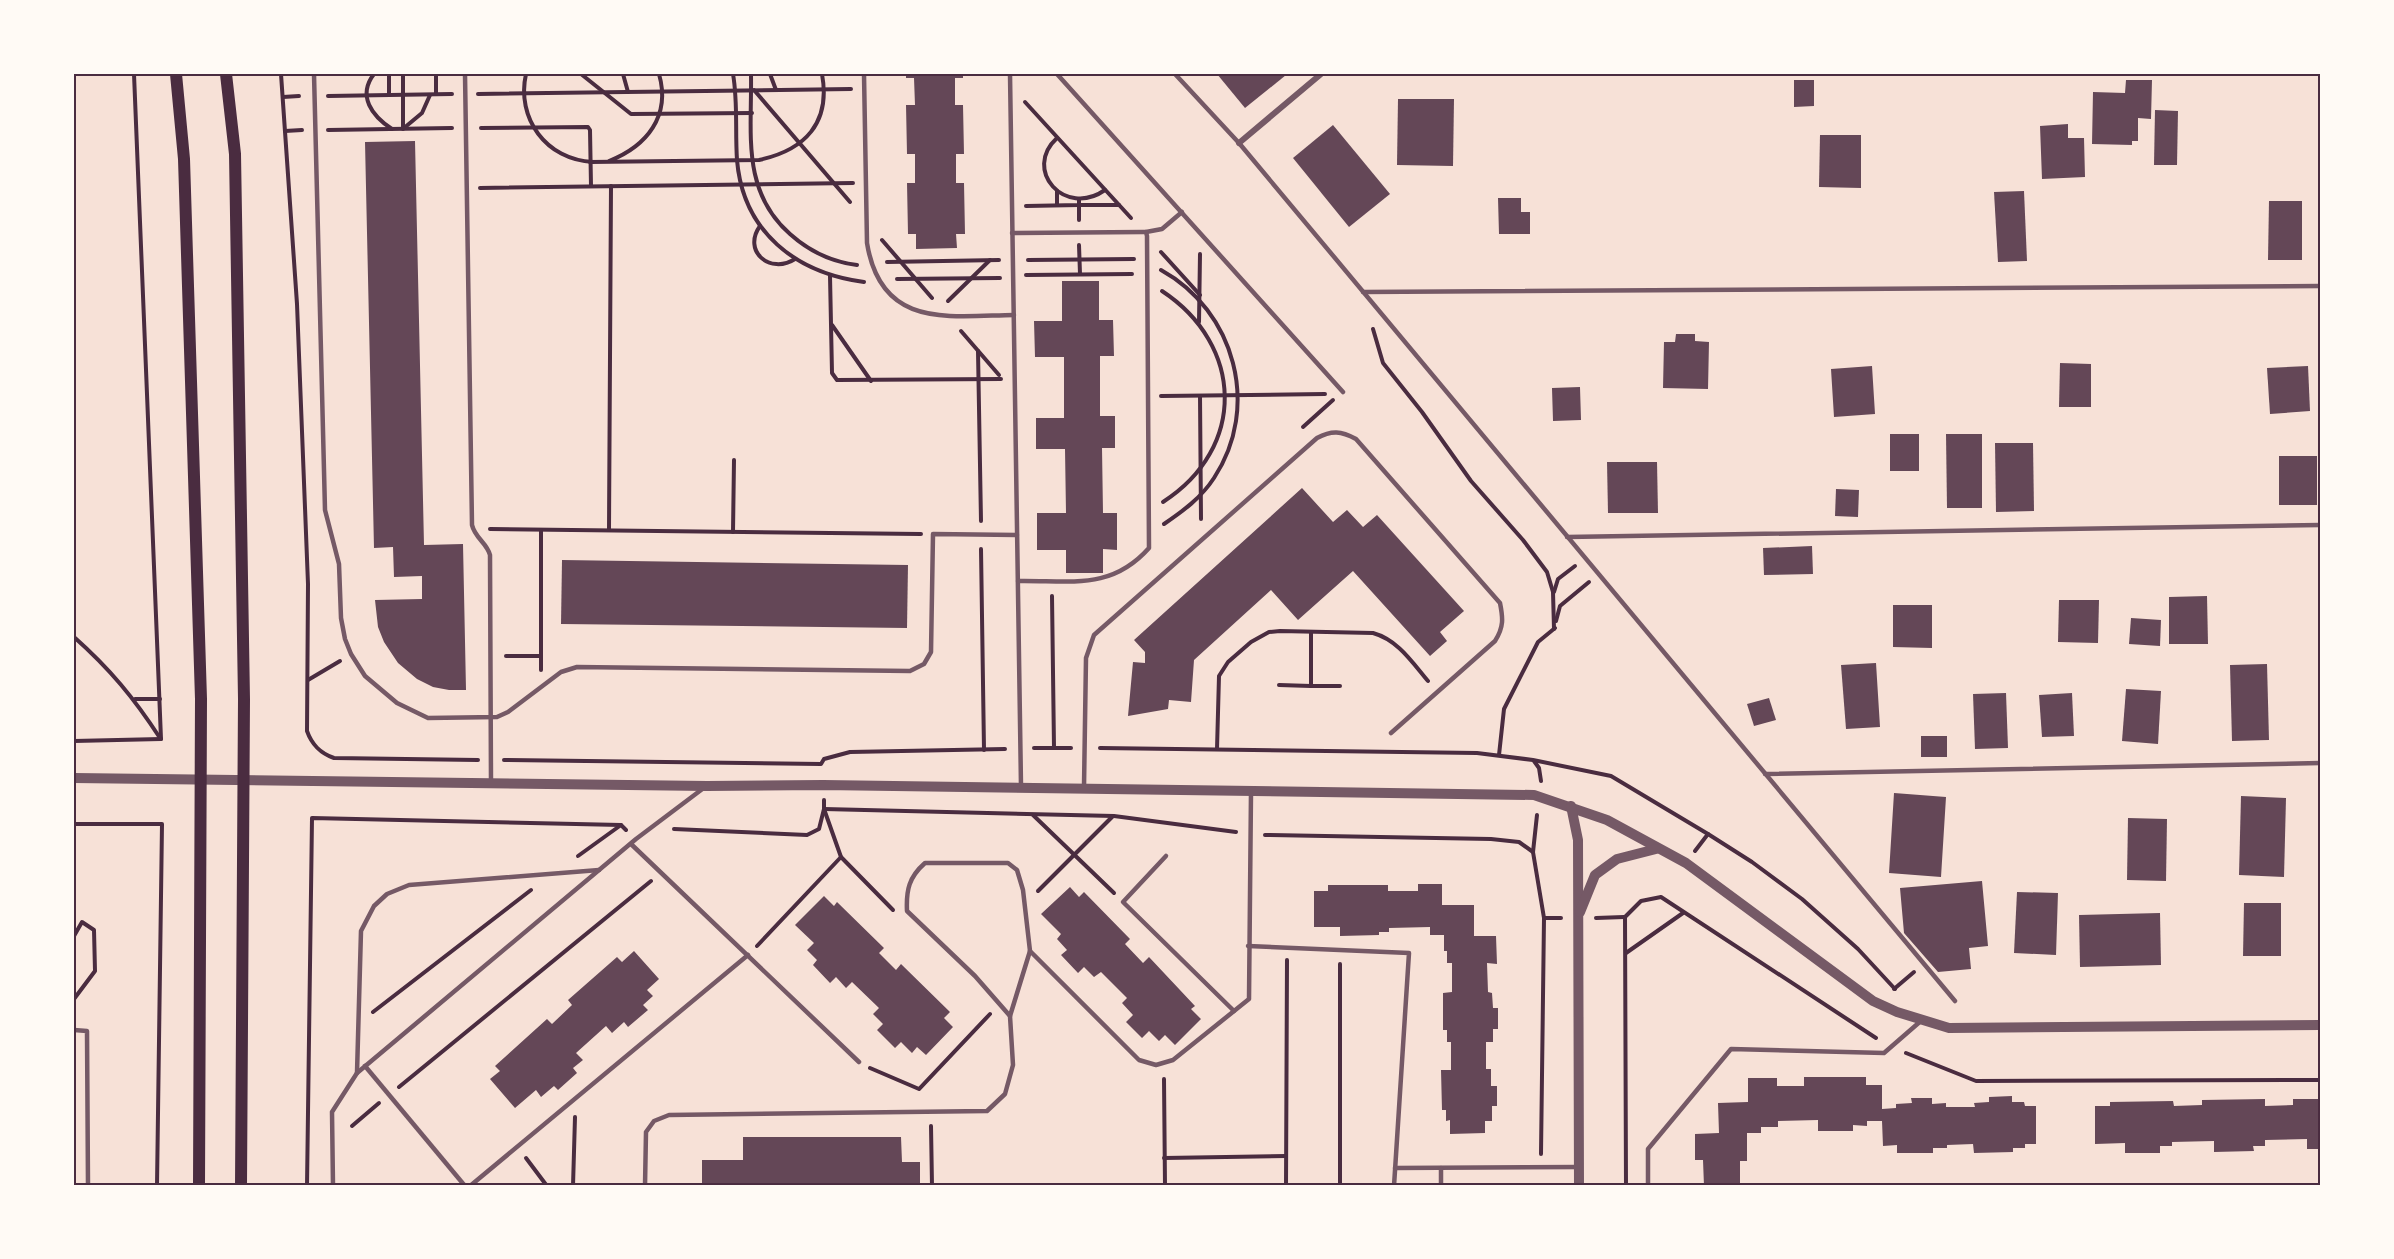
<svg xmlns="http://www.w3.org/2000/svg" width="2394" height="1259" font-family="'Playfair Display',serif">
<rect width="100%" height="100%" fill="#f7e1d7"/>
<g fill="#644757">
<path d="M906,74h57v4h-8v27h8l1,49h-8v29h8l1,51h-9l1,14 -41,1v-15h-8l-1,-51h8v-29h-8l-1,-49h9l-1,-27h-8z"/>
<path d="M1217,74h67l2,1 -41,33z"/>
<path d="M1794,80h20v26l-20,1z"/>
<path d="M2126,80h26l-1,39 -13,-1v23h-6v4l-40,-1 1,-52 32,1z"/>
<path d="M1398,99h56l-1,67 -56,-1z"/>
<path d="M2155,110l23,1 -1,54h-23z"/>
<path d="M2068,124v14h16l1,39 -43,2 -2,-53z"/>
<path d="M1333,125l57,69 -41,33 -56,-69z"/>
<path d="M1820,135h41v53l-42,-1z"/>
<path d="M415,141l9,404 39,-1 3,146h-17l-16,-3 -16,-8 -19,-16 -14,-21 -6,-15 -3,-27 47,-1v-23l-28,1 -1,-30 -19,1 -9,-406z"/>
<path d="M2024,191l3,70 -29,1 -4,-70z"/>
<path d="M1498,198h23v14h9v22h-31z"/>
<path d="M2269,201h33v59h-34z"/>
<path d="M1062,281h37v39h14l1,36h-14v60h15v32h-13l1,65h14v37l-14,-1v24h-37v-23h-29v-37h29l-1,-64h-29v-31h28v-61h-29l-1,-36h28z"/>
<path d="M1676,334h19v7l14,1 -1,47 -45,-1 1,-46h11z"/>
<path d="M2060,363l31,1v43h-32z"/>
<path d="M1872,366l3,48 -41,3 -3,-48z"/>
<path d="M2308,366l2,45 -40,3 -3,-46z"/>
<path d="M1580,387l1,33 -28,1 -1,-33z"/>
<rect x="1890" y="434" width="29" height="37"/>
<path d="M1946,434h36v74h-35z"/>
<path d="M1995,443h38l1,68 -38,1z"/>
<rect x="2279" y="456" width="38" height="49"/>
<path d="M1607,462h50l1,51h-50z"/>
<path d="M1302,488l31,34 14,-12 16,17 14,-12 87,96 -24,21 7,9 -17,15 -77,-85 -55,49 -27,-30 -77,70 -3,42 -22,-2 -1,9 -40,7 5,-54 12,1v-11l-11,-12z"/>
<path d="M1836,489l23,1 -1,27 -23,-1z"/>
<path d="M1812,546l1,28 -49,1 -1,-27z"/>
<path d="M562,560l346,5 -1,63 -346,-4z"/>
<path d="M2207,596l1,48h-39v-47z"/>
<path d="M2059,600h40l-1,43 -40,-1z"/>
<path d="M1893,605h39v43l-39,-1z"/>
<path d="M2131,618l30,2 -1,26 -31,-2z"/>
<path d="M1876,663l4,64 -34,2 -5,-64z"/>
<path d="M2267,664l2,76 -37,1 -2,-76z"/>
<path d="M2126,689l35,2 -3,53 -36,-3z"/>
<path d="M2006,693l2,55 -33,1 -2,-55z"/>
<path d="M2072,693l2,43 -32,1 -3,-42z"/>
<path d="M1769,698l7,22 -22,6 -7,-22z"/>
<rect x="1921" y="736" width="26" height="21"/>
<path d="M1894,793l52,4 -5,80 -52,-4z"/>
<path d="M2241,796l45,2 -2,79 -45,-2z"/>
<path d="M2128,818l39,1 -1,62 -39,-1z"/>
<path d="M1982,881l6,65 -19,2 2,21 -33,3 -34,-39 -4,-45z"/>
<path d="M1418,884h24v21h32v31h22l1,28 -10,-1 1,29 4,1 1,15h5v21h-5v13h-7v27h5v17h6v20h-5v15h-7v12l-35,1v-14l-4,1v-11h-4l-1,-40h10v-28h-4v-12h-4v-37l9,-1v-29h-5v-12h-3v-16h-14v-8l-41,1v4h-10v3l-39,1v-9h-26v-36h14v-6h60v6h30z"/>
<path d="M1070,887l9,10 5,-5 46,47 -5,5 18,19 6,-6 46,49 -4,3 10,10 -26,26 -10,-10 -6,6 -10,-10 -7,7 -16,-16 7,-7 -11,-12 5,-5 -26,-26 -7,5 -10,-10 -6,6 -17,-18 6,-5 -10,-11 4,-5 -20,-20z"/>
<path d="M2017,892l41,1 -2,62 -42,-2z"/>
<path d="M824,896l10,10 3,-4 47,46 -5,5 17,17 5,-6 49,48 -6,6 9,9 -27,28 -9,-8 -5,6 -11,-11 -6,6 -18,-18 6,-6 -10,-10 6,-6 -27,-26 -6,6 -10,-11 -6,6 -17,-18 4,-5 -10,-10 7,-7 -19,-18z"/>
<path d="M2244,903h37v53h-38z"/>
<path d="M2160,913l1,52 -81,2 -1,-52z"/>
<path d="M634,951l25,28 -12,11 6,6 -10,9 5,5 -20,17 -4,-5 -12,11 -6,-7 -30,27 7,7 -10,8 4,5 -19,17 -4,-4 -13,11 -5,-7 -21,18 -25,-29 10,-8 -5,-5 52,-47 5,5 20,-19 -4,-5 49,-43 5,5z"/>
<path d="M1804,1077h62v8h16v24l14,-1v-4l16,-1 -1,-5h21v6l14,-1v4h29l-1,-4 15,-1v-5l23,-1v6h12l1,4h11v38h-11v4h-12v4l-39,1 -1,-9 -26,1v3h-14v5h-36v-8l-14,1 -1,-25h-15v5l-14,-1v6h-35v-11l-40,1v6h-17v6h-14v28h-7v25h-36l-1,-26h-8v-26l24,-1 -1,-30 30,-1v-24h29v8h27z"/>
<path d="M2265,1099v7l28,-1v-6h27v50h-13v-10l-42,1v6h-12l1,5 -40,1v-11l-42,1v4h-12v7h-35v-10l-30,1v-38h15v-4l63,-1 1,5 28,-1v-5z"/>
<path d="M743,1137h158l1,25h18v24h-218v-26h41z"/>
</g>
<g fill="none" stroke-linecap="round" stroke-linejoin="round">
<g stroke="#4a2c40" stroke-width="4">
<path d="M134,74l27,665"/>
<path d="M281,74l16,230 11,280 -1,147c5,14 13,22 27,27l144,2"/>
<path d="M374,74c-17,22 -2,42 18,55"/>
<path d="M389,74v21"/>
<path d="M403,74v55"/>
<path d="M436,74v20"/>
<path d="M526,74c-10,44 20,86 67,88"/>
<path d="M581,74l50,40 121,-1"/>
<path d="M623,74l5,18"/>
<path d="M733,74c5,28 2,57 4,86 6,72 59,113 127,122"/>
<path d="M751,74c1,59 -10,117 39,160 19,17 42,28 67,31"/>
<path d="M770,74l6,16"/>
<path d="M754,90l96,112"/>
<path d="M478,94l373,-5"/>
<path d="M328,96l124,-2"/>
<path d="M283,97l16,-1"/>
<path d="M1025,102l106,116"/>
<path d="M404,128l18,-15 8,-18"/>
<path d="M481,128l107,-1 2,3 1,56"/>
<path d="M328,130l124,-2"/>
<path d="M285,131l17,-1"/>
<path d="M1057,138c-35,32 8,80 48,52"/>
<path d="M609,161c38,-15 62,-45 50,-87"/>
<path d="M590,162l169,-2c46,-10 72,-37 63,-86"/>
<path d="M480,188l373,-5"/>
<path d="M1057,191v14"/>
<path d="M1026,206l53,-1v-6"/>
<path d="M1079,220v-15h40"/>
<path d="M760,226c-18,25 10,49 35,33"/>
<path d="M882,240l50,58"/>
<path d="M1079,245l1,29"/>
<path d="M1161,252l39,43"/>
<path d="M1028,260l106,-1"/>
<path d="M887,262l112,-2"/>
<path d="M1161,270c74,41 100,137 53,208 -13,20 -31,33 -50,46"/>
<path d="M1026,275l106,-1"/>
<path d="M830,276l2,97 5,7 164,-1"/>
<path d="M897,279l103,-1"/>
<path d="M1162,291c82,54 85,157 1,211"/>
<path d="M948,301l42,-41"/>
<path d="M1199,322l1,-68"/>
<path d="M832,325l39,56"/>
<path d="M1373,329l10,34 39,49 49,69 52,59 24,32 6,20 1,37"/>
<path d="M961,331l38,44"/>
<path d="M978,351l3,170"/>
<path d="M1161,396l164,-2"/>
<path d="M1200,396l1,123"/>
<path d="M1303,427l30,-27"/>
<path d="M490,529l431,5"/>
<path d="M609,530l2,-344"/>
<path d="M733,532l1,-72"/>
<path d="M981,549l3,201"/>
<path d="M1554,592l4,-13 17,-13"/>
<path d="M1052,596l2,152"/>
<path d="M1556,621l4,-15 29,-24"/>
<path d="M74,637c36,32 60,61 86,101"/>
<path d="M506,656h35"/>
<path d="M541,670v-140"/>
<path d="M308,680l32,-19"/>
<path d="M1279,685l32,1v-54"/>
<path d="M1311,686h29"/>
<path d="M135,699h25"/>
<path d="M74,741l87,-2"/>
<path d="M1034,748h37"/>
<path d="M1100,748l377,5 56,7 78,16 97,58"/>
<path d="M1217,749l2,-73 9,-14 23,-20 18,-10 11,-1 93,2c25,7 39,29 55,48"/>
<path d="M1499,755l5,-46 34,-67 17,-14"/>
<path d="M504,760l317,4 3,-5 26,-7 155,-3"/>
<path d="M1534,761l5,7 2,13"/>
<path d="M824,800v9l17,48 52,53"/>
<path d="M824,809l290,7 122,16"/>
<path d="M1033,815l81,78"/>
<path d="M1537,815l-4,37 11,66h17"/>
<path d="M74,824h88l-5,362"/>
<path d="M674,829l133,6 12,-6 5,-20"/>
<path d="M1265,835l226,4 28,3 14,10"/>
<path d="M1695,851l13,-17 44,28 50,37 56,50 37,40"/>
<path d="M578,856l43,-31"/>
<path d="M1038,891l75,-75"/>
<path d="M1596,918l28,-1"/>
<path d="M74,936l8,-14 12,8 1,41 -21,28"/>
<path d="M757,946l84,-89"/>
<path d="M1626,953l57,-40"/>
<path d="M1894,989l20,-17"/>
<path d="M373,1012l158,-122"/>
<path d="M1906,1053l70,28 344,-1"/>
<path d="M870,1068l49,21 71,-75"/>
<path d="M1164,1079l1,107"/>
<path d="M399,1087l252,-206"/>
<path d="M352,1126l27,-23"/>
<path d="M931,1126l1,60"/>
<path d="M1541,1154l3,-236"/>
<path d="M526,1158l21,28"/>
<path d="M1164,1158l122,-2"/>
<path d="M307,1186l5,-368 309,7 5,5"/>
<path d="M573,1186l2,-69"/>
<path d="M1286,1186l1,-226"/>
<path d="M1340,1186v-222"/>
<path d="M1626,1186l-1,-269 16,-16 20,-4 215,141"/>
</g>
<g stroke="#755966" stroke-width="4.5">
<path d="M314,74l11,436 14,54 2,54 4,21 6,15 14,22 32,27 31,15 69,-1 11,-5 53,-40 16,-5 333,4 14,-7 7,-12 2,-118 84,1"/>
<path d="M465,74l7,451c3,13 15,18 18,30l1,228"/>
<path d="M864,74l3,169c14,86 81,73 147,72"/>
<path d="M1010,74l11,712"/>
<path d="M1057,74l286,318"/>
<path d="M1175,74l64,69 716,858"/>
<path d="M1146,232l16,-3 20,-17"/>
<path d="M1012,233l131,-1h3l1,4 2,312c-38,43 -79,32 -131,33"/>
<path d="M1363,292l957,-6"/>
<path d="M1567,537l753,-12"/>
<path d="M1765,774l555,-11"/>
<path d="M1084,787l2,-129 8,-23 223,-197c15,-8 24,-7 39,1l144,164c3,15 4,24 -5,38l-104,92"/>
<path d="M631,844l228,218"/>
<path d="M1166,856l-43,46 111,109"/>
<path d="M1248,946l161,7 -15,233"/>
<path d="M1010,1016l20,-65"/>
<path d="M74,1030l13,1 1,155"/>
<path d="M365,1066l100,120"/>
<path d="M357,1073l4,-142 13,-25 13,-12 22,-9 190,-15"/>
<path d="M1395,1168l183,-1"/>
<path d="M333,1186l-1,-74 25,-39 279,-234 69,-52"/>
<path d="M470,1186l278,-231"/>
<path d="M645,1186l1,-54 8,-11 15,-6 318,-4 18,-17 8,-29 -3,-49 -35,-40 -68,-65c-1,-21 2,-34 18,-48h83l9,7 6,20 7,61 109,109 17,5 17,-5 76,-61 2,-207"/>
<path d="M1441,1186v-18"/>
<path d="M1648,1186v-37l83,-100 153,4 38,-33"/>
</g>
<path stroke="#755966" stroke-width="6" d="M1239,143l82,-69"/>
<g stroke="#755966" stroke-width="10">
<path d="M74,778l633,8 116,-1 711,10 73,25 79,43 187,138 24,11 52,16 371,-3"/>
<path d="M1571,806l7,34 1,346"/>
<path d="M1580,912l15,-37 22,-16 39,-10"/>
</g>
<g stroke="#4a2c40" stroke-width="12">
<path d="M176,74l8,85 17,540 -2,487"/>
<path d="M226,74l9,80 9,545 -3,487"/>
</g>
</g>
<rect width="2394" height="1259" fill="none" stroke="#fffaf5" stroke-width="150"/>
<rect x="75" y="75" width="2244" height="1109" fill="none" stroke="#4a2c40" stroke-width="2"/>
</svg>
